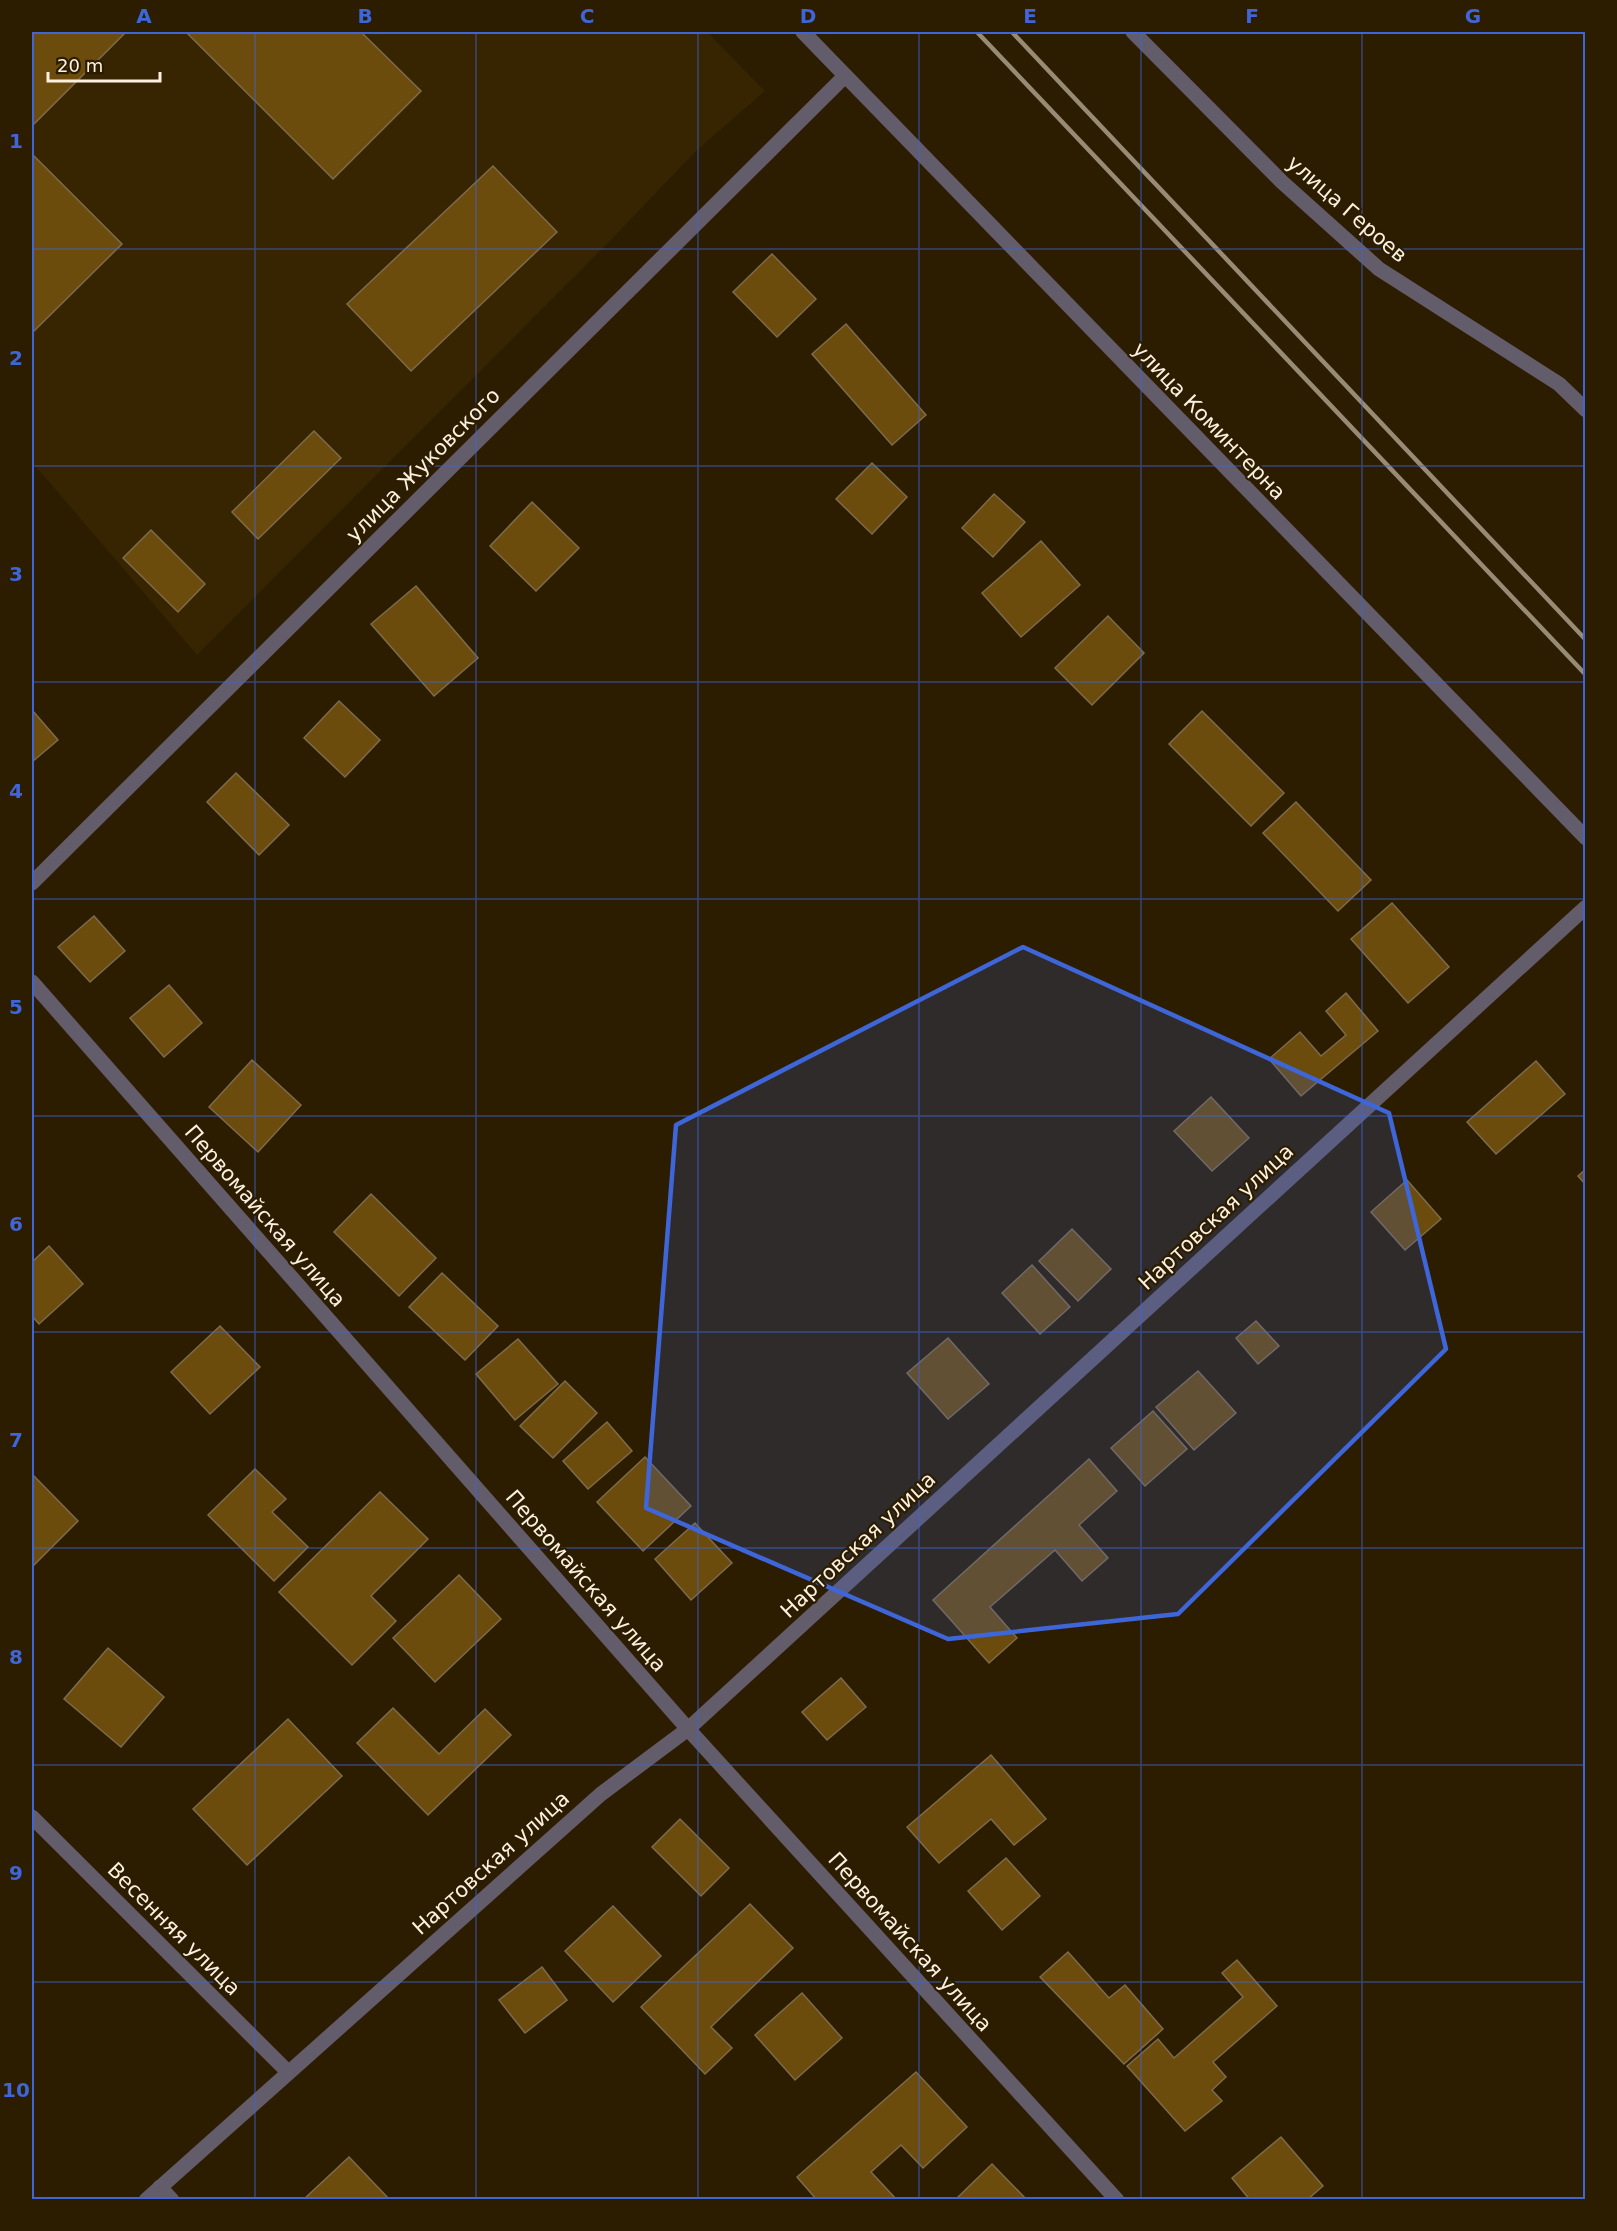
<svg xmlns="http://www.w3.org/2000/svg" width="1617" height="2231" font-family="'DejaVu Sans',sans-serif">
<rect width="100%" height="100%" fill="#2c1d01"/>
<path fill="#372400" d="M32,32h675l58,59 -69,60 -88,92 -411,412 -165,-193z"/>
<g fill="#6c4c0c" stroke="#7d6b4d" stroke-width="1.5">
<path d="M32,32h94l-94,94z"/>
<path d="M186,32h175l60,59 -88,88z"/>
<path d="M32,154l90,90 -90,89z"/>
<path d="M493,166l64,66 -146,139 -64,-67z"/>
<path d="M772,254l44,45 -39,38 -44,-45z"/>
<path d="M846,324l80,91 -34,30 -80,-91z"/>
<path d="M314,431l27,27 -83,81 -26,-27z"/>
<path d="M872,463l35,34 -35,37 -36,-35z"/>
<path d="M994,494l31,28 -32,35 -31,-29z"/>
<path d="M532,502l47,46 -43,43 -46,-45z"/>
<path d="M151,530l54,54 -27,28 -55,-54z"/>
<path d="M1041,541l39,44 -59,52 -39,-44z"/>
<path d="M416,586l62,72 -44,38 -63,-72z"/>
<path d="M1108,616l36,37 -52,52 -37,-37z"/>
<path d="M339,701l41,39 -35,37 -41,-39z"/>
<path d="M32,710l26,30 -26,22z"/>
<path d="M1202,711l82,82 -33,33 -82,-82z"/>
<path d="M236,773l53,52 -30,30 -52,-53z"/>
<path d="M1296,802l75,78 -33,31 -75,-78z"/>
<path d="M1392,903l57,64 -41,36 -57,-64z"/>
<path d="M94,916l31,35 -35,31 -32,-35z"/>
<path d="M169,985l33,38 -38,34 -34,-39z"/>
<path d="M1346,993l32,38 -77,65 -32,-37 31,-27 21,24 25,-21 -20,-24z"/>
<path d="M252,1060l49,45 -43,47 -49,-45z"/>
<path d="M1536,1061l29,33 -69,60 -29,-32z"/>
<path d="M1211,1097l38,41 -37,33 -38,-40z"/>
<path d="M1586,1169v16l-8,-9z"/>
<path d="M1407,1180l34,39 -36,31 -34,-38z"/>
<path d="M371,1194l65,64 -37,38 -65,-64z"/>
<path d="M1072,1229l39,40 -33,32 -39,-40z"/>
<path d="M49,1246l34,38 -44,40 -7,-8v-54z"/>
<path d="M1032,1265l38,42 -30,27 -38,-41z"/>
<path d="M442,1273l56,53 -33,34 -56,-53z"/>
<path d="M1256,1321l23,25 -21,18 -22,-26z"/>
<path d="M220,1326l40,41 -50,47 -39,-42z"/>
<path d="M948,1338l41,46 -41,35 -41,-46z"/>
<path d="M518,1339l40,45 -43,36 -39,-46z"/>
<path d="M1198,1371l38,42 -42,37 -38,-43z"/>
<path d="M565,1381l32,32 -44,45 -33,-32z"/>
<path d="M1153,1411l34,38 -42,37 -34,-38z"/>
<path d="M607,1422l25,29 -44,38 -25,-28z"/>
<path d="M645,1457l46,49 -48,45 -46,-49z"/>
<path d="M1089,1459l28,32 -38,34 29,33 -26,23 -27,-31 -65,57 27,31 -28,25 -56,-63z"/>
<path d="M255,1469l31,30 -14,13 36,35 -34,34 -66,-66z"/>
<path d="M32,1474l46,47 -46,46z"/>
<path d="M380,1492l48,47 -57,57 25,25 -44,44 -73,-73z"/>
<path d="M695,1523l37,40 -41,37 -36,-41z"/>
<path d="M459,1575l42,44 -66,63 -42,-44z"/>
<path d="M108,1648l56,49 -43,50 -57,-48z"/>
<path d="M841,1678l25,29 -39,33 -25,-28z"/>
<path d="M393,1708l46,46 46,-45 26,26 -83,80 -71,-72z"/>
<path d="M288,1719l54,57 -95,89 -54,-56z"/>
<path d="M991,1755l55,64 -32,26 -23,-26 -52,44 -32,-36z"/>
<path d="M680,1819l49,49 -28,28 -49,-49z"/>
<path d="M1006,1858l34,38 -38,34 -34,-39z"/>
<path d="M750,1904l43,44 -82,79 21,21 -27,26 -64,-67z"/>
<path d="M613,1906l48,50 -48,46 -48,-51z"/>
<path d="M1068,1952l41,46 16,-13 38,44 -39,35 -84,-87z"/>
<path d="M1237,1960l40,46 -64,56 13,15 -14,13 10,11 -37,30 -58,-65 31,-27 16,19 69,-61 -21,-24z"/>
<path d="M542,1967l25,33 -42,33 -26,-33z"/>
<path d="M802,1993l40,45 -47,42 -40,-45z"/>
<path d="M916,2072l51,55 -44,41 -22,-23 -30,27 26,28h-80l-20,-23z"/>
<path d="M1281,2137l42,49 -16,14h-57l-18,-22z"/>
<path d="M349,2157l41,43h-87z"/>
<path d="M992,2164l35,36h-72z"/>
</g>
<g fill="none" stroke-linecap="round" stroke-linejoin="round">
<g stroke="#635d6b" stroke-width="15">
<path d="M1133,32l149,150 97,87 180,115 27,26"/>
<path d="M32,883l813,-807"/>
<path d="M32,982l656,747 429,471"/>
<path d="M32,1817l256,255"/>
<path d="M160,2187l12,13"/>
</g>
<g stroke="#635d6b" stroke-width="15">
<path d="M803,32l783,806"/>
<path d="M146,2200l455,-406 87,-65 898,-822"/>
</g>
<g stroke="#988b75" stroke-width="4.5">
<path d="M977,32l609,643"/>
<path d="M1012,32l574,608"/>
</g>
</g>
<path fill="#3e66d9" fill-opacity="0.2" stroke="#3e66d9" stroke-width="4.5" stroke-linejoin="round" d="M1023,947l366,166 57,236 -268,265 -230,25 -302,-131 30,-383z"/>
<path fill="none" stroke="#3e66d9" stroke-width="1.5" stroke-opacity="0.55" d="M255,32v2168M476,32v2168M698,32v2168M919,32v2168M1141,32v2168M1362,32v2168M32,249h1554M32,466h1554M32,682h1554M32,899h1554M32,1116h1554M32,1332h1554M32,1548h1554M32,1765h1554M32,1982h1554"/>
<g text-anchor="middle" stroke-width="4.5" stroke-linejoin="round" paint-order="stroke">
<g font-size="21" fill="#fcf1e1" stroke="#2c1d01">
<text transform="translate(1347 209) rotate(41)" y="7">улица Героев</text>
<text transform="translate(1209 421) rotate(46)" y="7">улица Коминтерна</text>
<text transform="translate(423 465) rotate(-45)" y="7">улица Жуковского</text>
<text transform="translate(265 1216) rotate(49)" y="7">Первомайская улица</text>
<text transform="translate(1216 1217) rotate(-43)" y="7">Нартовская улица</text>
<text transform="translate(858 1545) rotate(-43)" y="7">Нартовская улица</text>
<text transform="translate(586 1581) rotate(49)" y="7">Первомайская улица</text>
<text transform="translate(491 1863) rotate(-42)" y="7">Нартовская улица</text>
<text transform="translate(174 1929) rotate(45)" y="7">Весенняя улица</text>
<text transform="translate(910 1942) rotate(48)" y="7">Первомайская улица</text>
</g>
</g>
<rect width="1617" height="2231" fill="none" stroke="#2c1d01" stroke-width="66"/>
<path d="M48 72v9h112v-9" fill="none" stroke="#fcf1e1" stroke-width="3"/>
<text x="57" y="72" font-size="18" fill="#fcf1e1" stroke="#2c1d01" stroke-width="4.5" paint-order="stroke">20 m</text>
<rect x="33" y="33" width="1551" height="2165" fill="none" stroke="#3e66d9" stroke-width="2"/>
<g font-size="20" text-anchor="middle" font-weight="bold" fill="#3e66d9">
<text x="144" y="23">A</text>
<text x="365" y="23">B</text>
<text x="587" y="23">C</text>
<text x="808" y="23">D</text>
<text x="1030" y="23">E</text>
<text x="1252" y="23">F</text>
<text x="1473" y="23">G</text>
<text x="16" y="148">1</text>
<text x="16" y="365">2</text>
<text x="16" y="581">3</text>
<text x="16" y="798">4</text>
<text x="16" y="1014">5</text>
<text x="16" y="1231">6</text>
<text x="16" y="1447">7</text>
<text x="16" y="1664">8</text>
<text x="16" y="1880">9</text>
<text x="16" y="2097">10</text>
</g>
</svg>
